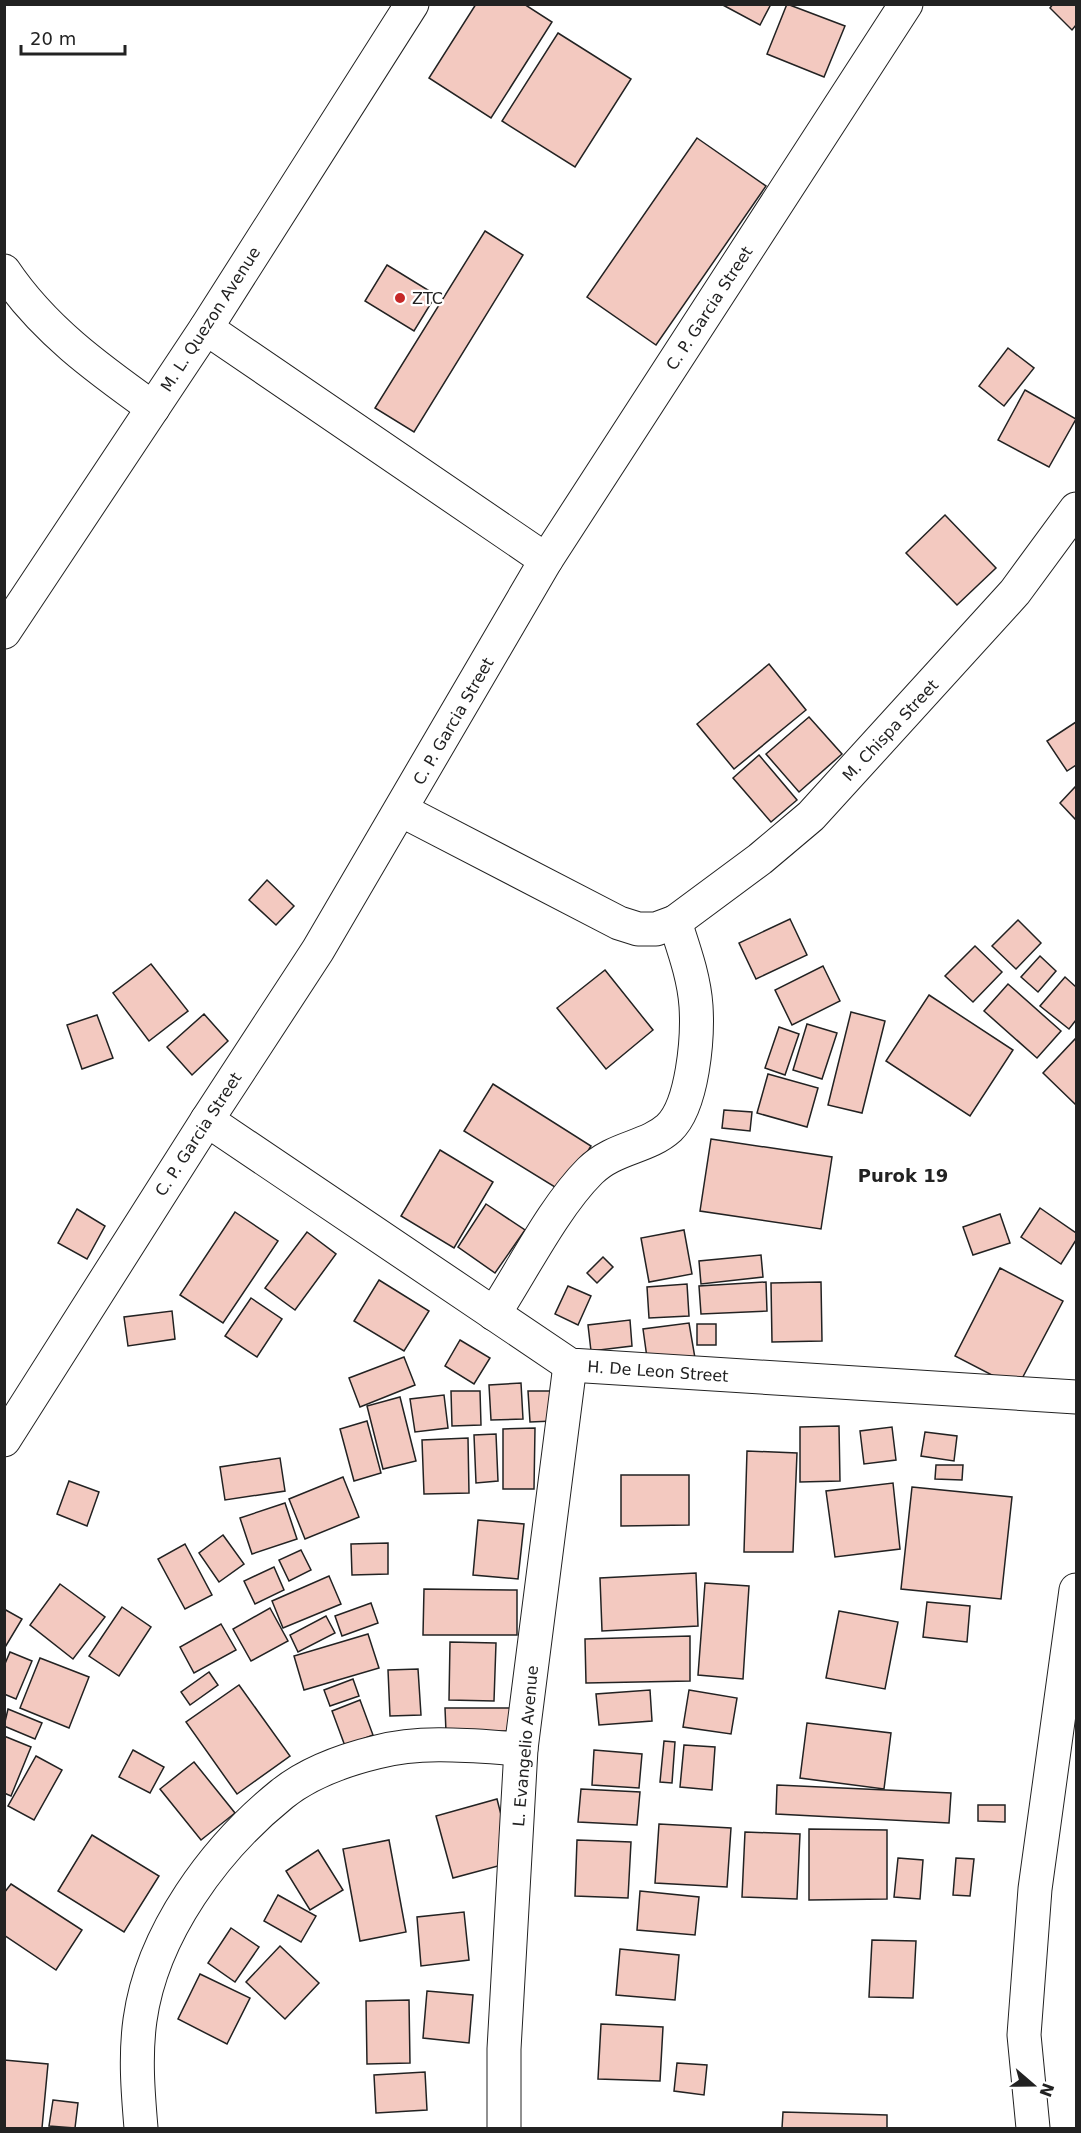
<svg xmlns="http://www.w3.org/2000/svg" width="1081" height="2133" font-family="'DejaVu Sans',sans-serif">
<rect width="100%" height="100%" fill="#fff"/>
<g fill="#f3c9c0" stroke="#222" stroke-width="1.5">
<path d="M476,4h48l28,18 -61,96 -62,-40z"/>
<path d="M721,4h50l-11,21z"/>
<path d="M787,4l58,22 -21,51 -57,-23z"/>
<path d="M1053,4h23v21l-4,5 -22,-22z"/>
<path d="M558,33l73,46 -56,88 -73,-46z"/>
<path d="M697,138l69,48 -110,159 -69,-48z"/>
<path d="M485,231l38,24 -109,177 -39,-24z"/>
<path d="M387,265l49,30 -22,36 -49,-30z"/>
<path d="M1008,348l26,20 -30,38 -25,-20z"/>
<path d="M1025,390l51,29 -27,48 -51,-27z"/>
<path d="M945,515l51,53 -39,37 -51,-52z"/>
<path d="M769,664l37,46 -72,59 -37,-45z"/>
<path d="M809,717l33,37 -43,38 -33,-38z"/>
<path d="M1076,722v43l-9,6 -20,-30z"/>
<path d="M759,755l38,45 -26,22 -38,-44z"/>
<path d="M1076,786v34l-16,-17z"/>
<path d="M267,880l27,26 -18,19 -27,-25z"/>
<path d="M790,919l17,36 -51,24 -17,-36z"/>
<path d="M1018,920l23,23 -25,26 -24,-23z"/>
<path d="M975,946l27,26 -29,30 -28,-26z"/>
<path d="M1040,956l16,15 -18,21 -17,-15z"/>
<path d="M151,964l37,47 -39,30 -36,-48z"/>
<path d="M823,966l17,35 -48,24 -17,-35z"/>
<path d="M605,970l48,60 -47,39 -49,-61z"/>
<path d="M1065,977l11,10v33l-7,9 -29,-23z"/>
<path d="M1008,984l53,47 -24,27 -53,-47z"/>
<path d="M929,995l84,55 -43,66 -84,-55z"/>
<path d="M851,1012l34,9 -23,92 -34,-8z"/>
<path d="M204,1014l24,27 -36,34 -25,-28z"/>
<path d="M97,1015l16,43 -31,11 -15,-44z"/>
<path d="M807,1024l30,9 -15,46 -29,-9z"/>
<path d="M779,1027l20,7 -14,41 -20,-7z"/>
<path d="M1076,1038v67l-33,-32z"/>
<path d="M768,1074l50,14 -11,39 -50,-14z"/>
<path d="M493,1084l98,62 -28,46 -99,-61z"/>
<path d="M724,1110l28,2 -2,19 -28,-3z"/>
<path d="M711,1139l121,18 -11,72 -121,-18z"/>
<path d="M440,1150l53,32 -39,66 -53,-32z"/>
<path d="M486,1204l39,26 -30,43 -37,-26z"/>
<path d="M1040,1208l36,25v7l-15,24 -40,-27z"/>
<path d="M77,1209l28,17 -18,33 -29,-16z"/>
<path d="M235,1212l43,29 -55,82 -43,-28z"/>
<path d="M1000,1214l10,29 -37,12 -10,-28z"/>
<path d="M684,1230l8,44 -43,8 -8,-44z"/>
<path d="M307,1232l29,22 -41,56 -30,-22z"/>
<path d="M761,1255l2,22 -62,7 -2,-23z"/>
<path d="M603,1257l10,10 -16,16 -10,-10z"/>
<path d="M1000,1268l63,33 -46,87 -62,-32z"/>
<path d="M379,1280l50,31 -25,40 -50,-30z"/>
<path d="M766,1282l1,29 -66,3 -2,-28z"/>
<path d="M821,1282l1,59 -50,1 -1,-59z"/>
<path d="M687,1284l2,32 -40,2 -2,-31z"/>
<path d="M568,1286l23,10 -13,29 -23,-11z"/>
<path d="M251,1298l31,21 -25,38 -32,-21z"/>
<path d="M172,1311l3,28 -47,7 -4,-29z"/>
<path d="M630,1320l2,26 -41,5 -3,-26z"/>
<path d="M689,1323l6,35 -47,7 -5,-36z"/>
<rect x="697" y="1324" width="19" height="21"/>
<path d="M460,1340l30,18 -16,26 -29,-18z"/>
<path d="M404,1357l11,28 -55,22 -11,-29z"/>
<path d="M521,1383l2,36 -32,1 -2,-35z"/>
<path d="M451,1391h29l1,34 -29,1z"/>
<path d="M528,1391h23l2,30 -23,1z"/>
<path d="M444,1395l4,33 -33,4 -5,-33z"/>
<path d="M400,1397l16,64 -33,8 -16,-63z"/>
<path d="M367,1421l14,52 -27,8 -14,-52z"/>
<path d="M839,1426l1,55 -40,1v-55z"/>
<path d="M892,1427l4,33 -32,4 -4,-33z"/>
<path d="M535,1428l-1,61h-31v-60z"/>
<path d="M925,1432l32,4 -3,25 -33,-5z"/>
<path d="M496,1434l2,47 -22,2 -2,-48z"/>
<path d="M468,1438l1,55 -45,1 -2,-54z"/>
<path d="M747,1451l50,2 -4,99h-49z"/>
<path d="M280,1458l5,33 -60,9 -5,-33z"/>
<path d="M936,1465h27l-1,15 -27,-1z"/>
<path d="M621,1475h68v50l-68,1z"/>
<path d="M343,1477l16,40 -54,22 -16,-40z"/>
<path d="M69,1481l30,11 -12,34 -30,-12z"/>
<path d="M893,1483l7,66 -65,8 -9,-66z"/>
<path d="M912,1487l100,10 -11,102 -100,-10z"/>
<path d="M285,1503l12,36 -45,15 -12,-36z"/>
<path d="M478,1520l46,4 -6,55 -45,-4z"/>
<path d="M223,1535l21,29 -25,18 -20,-29z"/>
<path d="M388,1543v31l-36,1 -1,-31z"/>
<path d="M185,1544l27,51 -27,14 -27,-50z"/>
<path d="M301,1550l10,20 -22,11 -10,-21z"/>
<path d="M274,1567l10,23 -29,14 -11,-23z"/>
<path d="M696,1573l2,53 -96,5 -2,-53z"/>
<path d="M329,1576l12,28 -58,24 -11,-27z"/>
<path d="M705,1583l44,3 -6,93 -45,-4z"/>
<path d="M60,1584l45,33 -32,42 -43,-34z"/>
<path d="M424,1589l93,1v45h-94z"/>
<path d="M927,1602l43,4 -3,36 -44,-5z"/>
<path d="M371,1603l7,20 -36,13 -7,-20z"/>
<path d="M122,1607l29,20 -32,49 -30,-20z"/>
<path d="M270,1608l18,33 -37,20 -18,-32z"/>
<path d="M4,1609l18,10 -18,30z"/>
<path d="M839,1611l59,11 -13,67 -59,-11z"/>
<path d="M326,1616l9,17 -37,19 -8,-17z"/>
<path d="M221,1624l15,26 -42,23 -14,-26z"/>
<path d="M368,1634l11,34 -75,22 -10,-34z"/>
<path d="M690,1636v45l-104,2 -1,-44z"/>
<path d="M450,1642l46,1 -2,58 -45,-1z"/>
<path d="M10,1652l22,9 -16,38 -12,-5v-28z"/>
<path d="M40,1658l49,19 -20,51 -49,-20z"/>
<path d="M418,1669l3,46 -31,1 -2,-46z"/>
<path d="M209,1672l9,13 -28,20 -9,-13z"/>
<path d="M353,1679l6,17 -29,10 -6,-16z"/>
<path d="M239,1685l51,71 -53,38 -51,-72z"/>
<path d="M650,1690l2,31 -53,4 -3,-31z"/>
<path d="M689,1690l48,8 -6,36 -48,-7z"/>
<path d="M360,1700l13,35 -28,11 -13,-35z"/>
<path d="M445,1708h69v23l-68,1z"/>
<path d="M8,1709l34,14 -7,16 -31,-13z"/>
<path d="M807,1723l84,10 -7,56 -84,-11z"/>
<path d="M4,1736l27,11 -20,49 -7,-3z"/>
<path d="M664,1741l11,1 -3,41 -12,-1z"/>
<path d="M684,1745l31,2 -3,43 -32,-3z"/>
<path d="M133,1750l31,17 -14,26 -31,-16z"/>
<path d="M594,1750l48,4 -3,34 -47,-3z"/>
<path d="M36,1756l26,14 -28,50 -26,-14z"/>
<path d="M194,1762l41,51 -34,27 -41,-51z"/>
<path d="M777,1785l174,8 -2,30 -173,-9z"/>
<path d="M581,1789l59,3 -3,33 -59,-3z"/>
<path d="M497,1799l16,63 -60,16 -17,-62z"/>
<path d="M978,1805h27v17l-27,-1z"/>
<path d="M659,1824l72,4 -4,59 -72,-4z"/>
<path d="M809,1829l78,1v69l-78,1z"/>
<path d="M745,1832l55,2 -3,65 -55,-2z"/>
<path d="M92,1835l67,41 -35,56 -66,-41z"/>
<path d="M389,1840l17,92 -46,9 -17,-92z"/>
<path d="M577,1840l54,2 -3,56 -53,-2z"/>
<path d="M318,1850l25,40 -33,20 -24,-39z"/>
<path d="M898,1858l25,2 -3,39 -26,-2z"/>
<path d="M956,1858l18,1 -4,37 -17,-1z"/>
<path d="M11,1884l71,46 -26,40 -52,-35v-42z"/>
<path d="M640,1891l59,6 -4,38 -58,-5z"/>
<path d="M278,1895l38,21 -15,26 -37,-21z"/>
<path d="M464,1912l5,48 -48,6 -4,-49z"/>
<path d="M231,1928l28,19 -24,35 -27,-19z"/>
<path d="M872,1940l44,1 -3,57 -44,-1z"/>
<path d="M280,1946l39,37 -34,36 -39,-37z"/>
<path d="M620,1949l59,6 -4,45 -59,-5z"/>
<path d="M200,1974l50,24 -23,46 -49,-25z"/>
<path d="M427,1991l46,4 -4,48 -46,-5z"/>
<path d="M409,2000l1,63 -43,1 -1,-63z"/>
<path d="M601,2024l62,3 -3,54 -62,-2z"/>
<path d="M4,2060l44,4 -6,64h-38z"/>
<path d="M677,2063l30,2 -3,30 -30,-4z"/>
<path d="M425,2072l2,38 -51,3 -2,-38z"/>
<path d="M53,2100l25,3 -3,25 -26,-2z"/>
<path d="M783,2112l104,3v13h-105z"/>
</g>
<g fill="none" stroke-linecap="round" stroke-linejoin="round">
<g stroke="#222" stroke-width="35">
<g id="minor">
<path d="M4,271c39,58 93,97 149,137"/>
<path d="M206,328l340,232"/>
<path d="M401,810l218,113 19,6h18l19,-7 85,-63 51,-43 204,-224 61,-83"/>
<path d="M207,1120l363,245 506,32"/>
<path d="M494,1314c29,-45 60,-107 96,-143 24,-24 57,-23 79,-43 24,-23 29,-90 27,-122 -2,-29 -12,-56 -21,-84"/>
<path d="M4,1440l203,-320 111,-170 228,-390 360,-556"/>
<path d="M141,2128c-3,-35 -6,-72 -1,-108 12,-87 75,-172 142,-226 26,-21 62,-34 95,-42 47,-12 96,-6 144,-3"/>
<path d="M504,2128v-79l17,-300 49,-384"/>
</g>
</g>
<g stroke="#222" stroke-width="35">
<path id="major" d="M4,632l202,-304 206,-324"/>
</g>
<g stroke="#222" stroke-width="35">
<path id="highway" d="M1033,2128l-9,-93 11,-146 41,-299"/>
</g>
<use href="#minor" stroke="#fff" stroke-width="33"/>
<use href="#major" stroke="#fff" stroke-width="33"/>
<use href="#highway" stroke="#fff" stroke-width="33"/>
</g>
<circle fill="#c62828" stroke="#fff" stroke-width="2" cx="400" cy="298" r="6"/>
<g text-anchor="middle" stroke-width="4.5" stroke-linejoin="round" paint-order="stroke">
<g font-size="16" fill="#222" stroke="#fff" text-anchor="start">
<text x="412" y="304">ZTC</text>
</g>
<g font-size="16" fill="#222" stroke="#fff">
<text transform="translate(709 308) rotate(-57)" y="6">C. P. Garcia Street</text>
<text transform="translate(210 319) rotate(-57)" y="6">M. L. Quezon Avenue</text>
<text transform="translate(453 721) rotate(-60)" y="6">C. P. Garcia Street</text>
<text transform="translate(890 730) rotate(-47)" y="6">M. Chispa Street</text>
<text transform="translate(198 1134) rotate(-57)" y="6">C. P. Garcia Street</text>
<text transform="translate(658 1371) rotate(4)" y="6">H. De Leon Street</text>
<text transform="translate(525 1746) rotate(-85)" y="6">L. Evangelio Avenue</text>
</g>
<g font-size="18" font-weight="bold" fill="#222" stroke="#fff">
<text x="903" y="1182">Purok 19</text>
</g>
</g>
<rect width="1081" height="2133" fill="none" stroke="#222222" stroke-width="12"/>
<g transform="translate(1033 2085) rotate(110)" stroke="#ffffff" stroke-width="4.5" paint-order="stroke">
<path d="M0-4.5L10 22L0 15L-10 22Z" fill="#222222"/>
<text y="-9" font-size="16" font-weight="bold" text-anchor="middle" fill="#222222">N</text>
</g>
<path d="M21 45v9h104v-9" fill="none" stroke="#222222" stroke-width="3"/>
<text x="30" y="45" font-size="18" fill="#222222" stroke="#ffffff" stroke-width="4.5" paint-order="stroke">20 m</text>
</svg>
